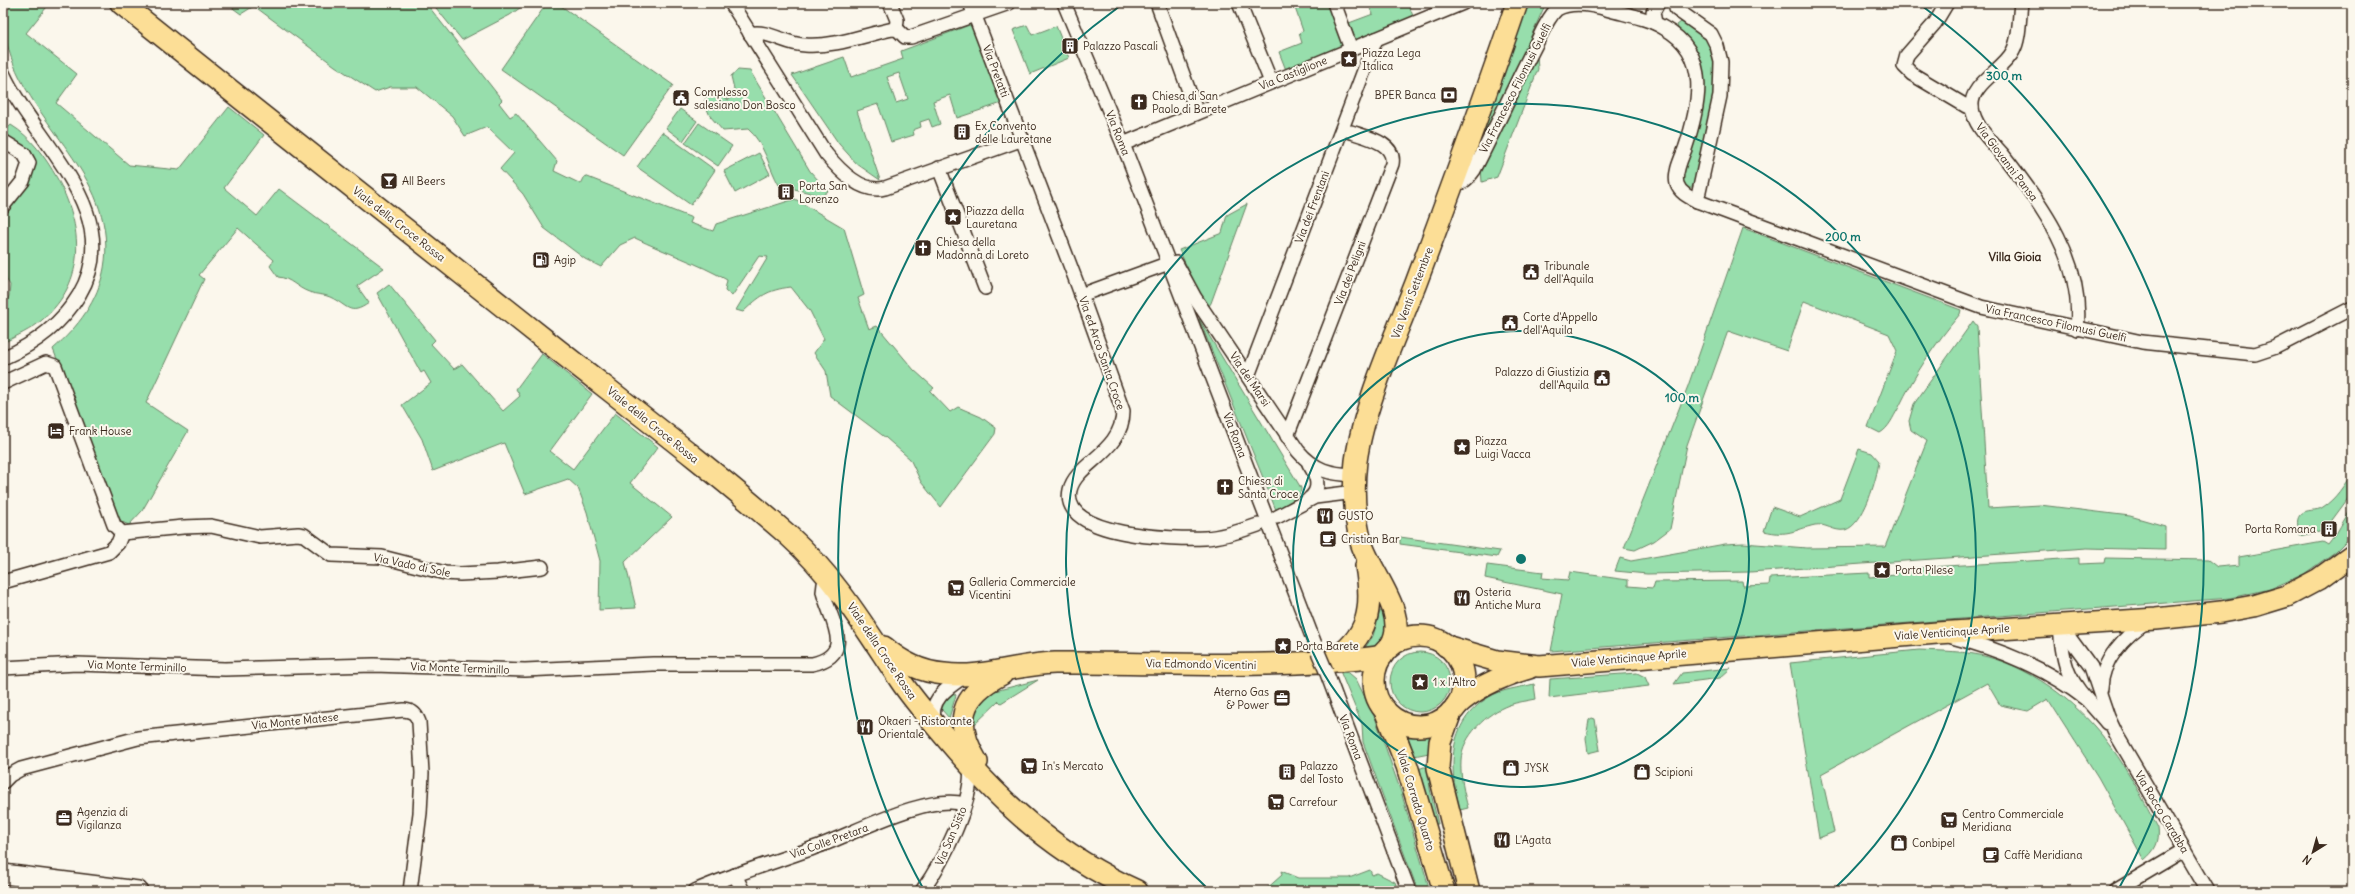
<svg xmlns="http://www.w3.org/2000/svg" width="2355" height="894" font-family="Delius,sans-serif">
<rect width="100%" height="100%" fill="#fbf7ec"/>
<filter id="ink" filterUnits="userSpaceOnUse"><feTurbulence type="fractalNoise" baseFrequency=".025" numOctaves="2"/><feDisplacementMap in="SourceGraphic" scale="8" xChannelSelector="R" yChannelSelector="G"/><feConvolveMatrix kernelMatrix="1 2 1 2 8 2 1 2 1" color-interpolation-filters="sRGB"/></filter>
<g filter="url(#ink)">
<g fill="#97deac" stroke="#698465" fill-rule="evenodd">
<path d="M3,3h47l-24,30 51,41 -21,29 73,62 50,5 50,-63 35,28 -40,53 33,28 22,-27 105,79 -27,18 12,17c-20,14 -21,2 -39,-6 -6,-3 -14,-2 -21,-5 -12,-4 -18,-14 -31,-15l-8,-11 4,-6 -36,-32 -39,47 5,4 -58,124 42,28 -46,80 -13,14 -7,-3 -4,-6 -65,-167c25,-22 45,-48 51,-81 15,-87 -67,-137 -93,-211 -3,-10 -7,-20 -8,-30 -1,-8 0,-16 0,-24z"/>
<path d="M226,3h200l76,97 -3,3 11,14 6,-4 41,48 -3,10 27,13 4,-8 107,42 -2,5 23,8 3,-7 79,-25 49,29 20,67 -6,3 11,31 8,-3 37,44 20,18 -4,3 20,21 8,-5 23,10 15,11 -1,6 -54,73 -20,-25 -11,-23 -24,-21 -56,-42 -4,-25 -12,-18 10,-14 -14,-28 -19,-24c-24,3 -31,9 -48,25l-7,-2 32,-53 -9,-1 -27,40 -7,-6 2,-10c-29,-17 -61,-27 -92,-42l-15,7 -19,22 -16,-8 -41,-31 -21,-34 -23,-25 14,-16 -27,-26 -22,9 -13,-20 -35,-29h-27l-15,5 -40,-26 -81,-60 -13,8z"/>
<path d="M432,3h95l-17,12 -48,25z"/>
<path d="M547,3h10l116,82 -50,70 -122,-86z"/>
<path d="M1287,3h42l16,43 -59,24 -7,-18 23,-9 -3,-10 4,-2 -9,-26 -5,2z"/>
<path d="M1374,3h34l5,13 -57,25 -7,-18 24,-9 -4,-8z"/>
<path d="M1526,3h20l-67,148 -14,24z"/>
<path d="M1681,22c6,0 11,5 16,8 35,25 13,86 4,119 -2,10 -3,36 -12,40l-10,-5 19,-124 -5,-15 -14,-13 -2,-7z"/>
<path d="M972,24l30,79 -45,15 -7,-23 -17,6 7,23 -8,3 -3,-8 -9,3 1,5 -8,3 1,5 -23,7 -13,-38 -21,7 23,69 -23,-16 -18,-20 -47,-69 52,-18 7,20 52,-18 -2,-8zM899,73l9,26 -12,4 -9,-26z"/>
<path d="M1027,25l5,10 24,-9 13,32 -39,16 -17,-44z"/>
<path d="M1537,55l1,14 -41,108 -15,5 -1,-13z"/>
<path d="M738,70l12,1 60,100 18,20 -6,5 -43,-11c-10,-17 -15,-43 -31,-56l-25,2 -13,-15 -6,-14 4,-8 6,-1 15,7 5,-11 -3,-13z"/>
<path d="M680,109l17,12 -14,20 -17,-13z"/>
<path d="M699,123l33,23 -14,20 -33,-23z"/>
<path d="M11,125c20,12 35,33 46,53 26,48 31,103 -15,142 -11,10 -26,16 -39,23v-33l6,-14 1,-11 -7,-11v-60l21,-25 10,-23 -12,-21 -19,-10v-3z"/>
<path d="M662,132l53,38 -24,35 -54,-38z"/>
<path d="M759,153l11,21 -35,19 -11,-22z"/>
<path d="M1247,204l-36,99 -2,3 -11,-16 -19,-40 43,-17 5,-18z"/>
<path d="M1743,228l218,82 -1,4c-26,31 -44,58 -62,95 -5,8 -9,19 -18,24l-12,-6 29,-76 -8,-17 -85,-33 -17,50 -59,-20 -41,114 -17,84 -16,12 -19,9 -11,-2 64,-162z"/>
<path d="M389,284l46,56 -4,4 23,25 8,-5 41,47 17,-15 -4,-7 26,-35 50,40 -42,57 23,18 42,-56 43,34 -28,36 42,34 -47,45 11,46 -37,2 1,-49 -13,-49 -9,-24 -10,-9 -43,15 -21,-51 -71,28 -11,-32 -20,-34 29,-22 -7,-12 -3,2 -44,-80z"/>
<path d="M1199,319l102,169v3l-4,6 -21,13z"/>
<path d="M1973,321l4,5 11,182 52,-3 90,11 35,10v24l-78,-2 -337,24 -103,2 -32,-3 5,-13 11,3 94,-17 18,-1 64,5 78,-1 42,-106 -16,-11 -2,-9 5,-17z"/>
<path d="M1859,449l13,4 7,8c-2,17 -15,64 -34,69 -11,2 -20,-7 -30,-5 -22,5 -26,12 -51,6l8,-24 28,10 40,-18z"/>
<path d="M2352,473v20l-28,38 -24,5c-1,-7 -5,-15 0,-21 6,-7 17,-3 23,-8 13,-8 21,-22 29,-34z"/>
<path d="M2352,508v27l-17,17 -31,22 -34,15 -40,9 -679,53 11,-57 -77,-16 2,-13 56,7 -1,6 26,2 2,-8 58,8v6l25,2 2,-6 87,-1 1,5 26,-1 1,-7 99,-5v4l28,-2v-6l182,-11v6l25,-1 1,-5 103,2 9,7 22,-2v-8l84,-15 5,3c10,-12 15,-25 24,-37z"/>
<path d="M1400,537l100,14 -3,6 -97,-13z"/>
<path d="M1380,611h3l8,9 -10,25 -17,4 9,-13z"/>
<path d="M1919,650c23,1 47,1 69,7 49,13 94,50 123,90 18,24 33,54 47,81 2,14 -3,23 -14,32l-46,-83 -50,-78 -20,12 -28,-6 -13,-22 -166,91 13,58 -15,6 -29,-175z"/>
<circle cx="1420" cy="682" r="30"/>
<path d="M1731,668l-11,10 -46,6 8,-11z"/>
<path d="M1340,671l9,2 7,6 20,41 26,75 28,96h-12l-55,-149 -1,-18z"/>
<path d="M1637,673l8,4 4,9 -100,12 1,-19z"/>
<path d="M1038,680l-37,23 -2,-2 -26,25 4,-22 18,-13z"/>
<path d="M1534,684l2,15c-9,2 -19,3 -27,6 -22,8 -47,31 -48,55 -1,16 3,33 7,48l-8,2c-11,-41 -14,-87 29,-113 13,-8 30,-9 45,-13z"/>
<path d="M953,693l3,2 -7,23 -7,-8 -1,-4z"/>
<path d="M1592,718l3,1 5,31 -12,3 -2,-15 3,-18z"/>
<path d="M1431,735l-2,18 -15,3 -6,-19z"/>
<path d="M1424,767h4l2,22 8,35h-3l-17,-55z"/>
<path d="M1370,870l2,5 5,-2 18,9 3,9h-134l18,-16 -1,-4 17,7h51z"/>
</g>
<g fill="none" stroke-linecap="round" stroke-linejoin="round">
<g stroke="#3b2a1e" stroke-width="16">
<g id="street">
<path d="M731,3l95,151c14,17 36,40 59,34l138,-49"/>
<path d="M890,3l7,17 -1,9"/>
<path d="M970,3l108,283 45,125c0,41 -47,52 -53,79 -11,48 107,49 135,48 18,-1 36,-7 53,-13"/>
<path d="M1064,3l59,141 195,508"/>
<path d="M1157,3l40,110"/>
<path d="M1239,3l32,79"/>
<path d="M1334,3l17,46"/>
<path d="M1947,3l-12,20 -28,32 -3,11 8,8 54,32 6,1"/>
<path d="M2021,3c-2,15 -1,35 -8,48 -9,19 -44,33 -41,57 2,18 20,34 31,47 40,51 81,107 74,174"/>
<path d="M1676,9l35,25 6,12 4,16 -1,34 -23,105"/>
<path d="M1655,23l-2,-11 5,-9"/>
<path d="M750,34c17,-5 37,11 55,11 31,2 58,-10 88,-16l5,1 7,7h6l98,-34"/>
<path d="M3,73c31,69 125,140 76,222 -18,30 -44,49 -76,63"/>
<path d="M3,141l21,13 5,9 -6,18 -20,25"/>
<path d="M1123,144l340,-141"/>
<path d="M939,168l46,120"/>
<path d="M1453,183c10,2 16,-6 21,-13 22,-42 41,-86 63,-128 5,-10 11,-25 20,-33 16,-9 37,-4 53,1 18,5 38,8 54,18 48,26 35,79 21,121 -4,10 -11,24 -8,35 3,9 12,13 20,17l284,106 161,35 113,12 21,-7 76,-39"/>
<path d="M1176,263l19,35 103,153c17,20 32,23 57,24"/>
<path d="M1081,295l88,-32"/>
<path d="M1248,376l128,-337"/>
<path d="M3,383l43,-20 9,3 59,159 8,8 61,-6 28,-1 49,11 38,-3 6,1 27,20 51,2 63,16 15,1 38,-2 44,-5"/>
<path d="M1287,436l105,-272c4,-21 -26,-27 -41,-32"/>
<path d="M1309,499c13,-10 8,-23 0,-35"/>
<path d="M1277,517l38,-20 40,-5"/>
<path d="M3,582l106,-30 9,-9 4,-10"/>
<path d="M2060,625l31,42 17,50 8,17 92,157"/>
<path d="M2060,625c3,55 14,59 47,98"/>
<path d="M1952,637c50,13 93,31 134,62"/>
<path d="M3,668l74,-4 148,5 149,-4 151,5 128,-6h159c45,-10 18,-44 11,-72l1,-8 5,-6"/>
<path d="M1326,671l83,220"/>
<path d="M2101,689c0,-28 24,-54 47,-68"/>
<path d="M935,723c-8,-22 13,-36 30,-47"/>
<path d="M3,782l7,-7 11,-6 117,-31 266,-28c9,1 12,4 15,12l3,51 -2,40 -10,78"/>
<path d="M735,875l8,16"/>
<path d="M695,891c41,-18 83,-30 124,-45 36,-13 109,-53 145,-42"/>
<path d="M922,891c20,-28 53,-91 48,-126"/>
<path d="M2115,891l69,-41"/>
</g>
</g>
<g stroke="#3b2a1e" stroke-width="22">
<path id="secondary" d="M3,874l135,17"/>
</g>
<g stroke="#3b2a1e" stroke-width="24">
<g id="primary">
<path d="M121,3c142,114 285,226 428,340 80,63 162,125 239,192 47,42 78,94 112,145 14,21 31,40 47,59 56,66 110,116 190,152"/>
<circle cx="1419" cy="681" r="45"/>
<path d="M1391,645c19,-31 -20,-70 -30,-103 -7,-26 -8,-55 -5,-81 8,-57 39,-124 60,-178 35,-93 69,-186 101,-280"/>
<path d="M1446,646l51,15 42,5 398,-33 219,-14 65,-7 33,-6 33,-10 32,-17 33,-24"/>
<path d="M884,647c17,15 37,25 60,27 38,5 73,-10 111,-11 81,-1 162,4 242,0 29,-1 57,-2 85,-7"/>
<path d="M1331,661c39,-24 42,-54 35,-95"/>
<path d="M1456,706c20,-19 46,-30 73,-38"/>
<path d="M1385,710l22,56 37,125"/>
<path d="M1451,712l-11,30 -2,26 31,123"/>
<path d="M977,762c-24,-40 -17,-67 25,-88"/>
</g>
</g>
<use href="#street" stroke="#fbf7ec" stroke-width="13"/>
<use href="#secondary" stroke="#fbf7ec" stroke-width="19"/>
<use href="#primary" stroke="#fcde96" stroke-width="21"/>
<g stroke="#3b2a1e" stroke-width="16" stroke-linecap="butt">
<path id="street-bridge" d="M1318,652l8,19"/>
</g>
<use href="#street-bridge" stroke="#fbf7ec" stroke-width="13"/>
</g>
</g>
<g fill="none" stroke="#0f766e" stroke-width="2">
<circle cx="1521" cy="559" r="228"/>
<path d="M1208 889A455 455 0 1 1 1834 889"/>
<path d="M924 890A683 683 0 0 1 1120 6M1922 6A683 683 0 0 1 2118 890"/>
</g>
<defs>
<g id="building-square" transform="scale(0.9)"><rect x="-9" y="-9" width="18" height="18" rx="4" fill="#3b2a1e" stroke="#fbf7ec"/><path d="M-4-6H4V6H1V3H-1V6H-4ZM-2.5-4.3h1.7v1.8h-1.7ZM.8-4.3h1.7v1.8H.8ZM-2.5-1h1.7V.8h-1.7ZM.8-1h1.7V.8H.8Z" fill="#fff"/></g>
<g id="sight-square" transform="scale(0.9)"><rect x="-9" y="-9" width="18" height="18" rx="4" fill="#3b2a1e" stroke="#fbf7ec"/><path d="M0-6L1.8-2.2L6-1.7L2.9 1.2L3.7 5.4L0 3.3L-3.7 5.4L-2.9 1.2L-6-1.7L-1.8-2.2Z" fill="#fff"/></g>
<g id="bank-square" transform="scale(0.9)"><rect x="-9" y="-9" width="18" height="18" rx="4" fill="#3b2a1e" stroke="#fbf7ec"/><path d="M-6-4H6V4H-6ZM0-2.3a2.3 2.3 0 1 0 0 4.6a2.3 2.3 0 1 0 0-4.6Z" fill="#fff"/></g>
<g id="civic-square" transform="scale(0.9)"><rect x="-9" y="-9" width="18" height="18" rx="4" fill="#3b2a1e" stroke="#fbf7ec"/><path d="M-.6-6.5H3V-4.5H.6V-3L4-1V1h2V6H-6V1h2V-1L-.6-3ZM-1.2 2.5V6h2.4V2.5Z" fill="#fff"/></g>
<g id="church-square" transform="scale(0.9)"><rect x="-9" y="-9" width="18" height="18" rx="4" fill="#3b2a1e" stroke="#fbf7ec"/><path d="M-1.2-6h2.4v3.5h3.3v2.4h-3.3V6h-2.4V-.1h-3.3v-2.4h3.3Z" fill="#fff"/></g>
<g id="bar-square" transform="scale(0.9)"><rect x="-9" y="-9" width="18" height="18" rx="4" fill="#3b2a1e" stroke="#fbf7ec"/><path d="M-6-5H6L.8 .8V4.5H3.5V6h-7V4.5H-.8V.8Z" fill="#fff"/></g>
<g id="fuel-square" transform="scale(0.9)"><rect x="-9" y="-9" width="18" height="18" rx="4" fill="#3b2a1e" stroke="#fbf7ec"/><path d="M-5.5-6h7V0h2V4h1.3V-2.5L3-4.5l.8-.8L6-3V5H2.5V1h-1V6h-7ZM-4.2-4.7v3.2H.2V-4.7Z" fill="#fff"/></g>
<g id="hotel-square" transform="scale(0.9)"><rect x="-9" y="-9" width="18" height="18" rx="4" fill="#3b2a1e" stroke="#fbf7ec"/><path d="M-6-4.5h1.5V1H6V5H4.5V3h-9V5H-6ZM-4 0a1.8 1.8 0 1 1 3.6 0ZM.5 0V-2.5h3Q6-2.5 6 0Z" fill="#fff"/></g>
<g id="restaurant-square" transform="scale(0.9)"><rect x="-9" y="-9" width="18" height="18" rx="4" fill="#3b2a1e" stroke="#fbf7ec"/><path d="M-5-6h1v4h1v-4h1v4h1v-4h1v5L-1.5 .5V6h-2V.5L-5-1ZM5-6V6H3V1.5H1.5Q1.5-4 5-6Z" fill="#fff"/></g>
<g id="cafe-square" transform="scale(0.9)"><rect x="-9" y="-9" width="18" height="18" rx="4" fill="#3b2a1e" stroke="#fbf7ec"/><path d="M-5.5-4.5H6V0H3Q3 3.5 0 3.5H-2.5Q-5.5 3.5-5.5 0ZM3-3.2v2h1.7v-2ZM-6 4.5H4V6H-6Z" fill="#fff"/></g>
<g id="supermarket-square" transform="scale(0.9)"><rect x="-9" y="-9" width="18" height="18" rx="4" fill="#3b2a1e" stroke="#fbf7ec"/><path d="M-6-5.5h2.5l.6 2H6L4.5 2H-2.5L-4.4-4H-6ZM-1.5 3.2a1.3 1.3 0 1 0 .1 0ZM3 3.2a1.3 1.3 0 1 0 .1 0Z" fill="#fff"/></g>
<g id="office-square" transform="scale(0.9)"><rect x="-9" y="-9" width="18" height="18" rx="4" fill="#3b2a1e" stroke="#fbf7ec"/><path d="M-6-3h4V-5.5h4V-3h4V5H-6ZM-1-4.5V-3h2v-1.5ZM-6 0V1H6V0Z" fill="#fff"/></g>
<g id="shop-square" transform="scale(0.9)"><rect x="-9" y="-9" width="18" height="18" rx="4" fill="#3b2a1e" stroke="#fbf7ec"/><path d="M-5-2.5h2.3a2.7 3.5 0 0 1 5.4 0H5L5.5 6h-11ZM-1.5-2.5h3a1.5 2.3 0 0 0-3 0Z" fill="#fff"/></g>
</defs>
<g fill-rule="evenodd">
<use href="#building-square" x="1070" y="46"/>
<use href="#sight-square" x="1349" y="59"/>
<use href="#bank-square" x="1449" y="95"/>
<use href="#civic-square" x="681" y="98"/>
<use href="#church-square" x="1139" y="102"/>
<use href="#building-square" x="962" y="132"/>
<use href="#bar-square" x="389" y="181"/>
<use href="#building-square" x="786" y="192"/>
<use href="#sight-square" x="953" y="217"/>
<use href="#church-square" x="923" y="248"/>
<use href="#fuel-square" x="541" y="260"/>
<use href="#civic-square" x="1531" y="272"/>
<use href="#civic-square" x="1510" y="323"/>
<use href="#civic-square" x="1602" y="378"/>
<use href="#hotel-square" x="56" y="431"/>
<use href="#sight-square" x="1462" y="447"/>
<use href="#church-square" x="1225" y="487"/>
<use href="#restaurant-square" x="1325" y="516"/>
<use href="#building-square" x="2329" y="529"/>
<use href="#cafe-square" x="1328" y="539"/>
<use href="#sight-square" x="1882" y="570"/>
<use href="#supermarket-square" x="956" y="588"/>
<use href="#restaurant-square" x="1462" y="598"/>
<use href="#sight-square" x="1283" y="646"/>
<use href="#sight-square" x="1420" y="682"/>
<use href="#office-square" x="1282" y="698"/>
<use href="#restaurant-square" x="865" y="727"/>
<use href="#supermarket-square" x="1029" y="766"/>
<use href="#shop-square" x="1511" y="768"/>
<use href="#building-square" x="1287" y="772"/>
<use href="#shop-square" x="1642" y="772"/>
<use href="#supermarket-square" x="1276" y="802"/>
<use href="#office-square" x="64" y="818"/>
<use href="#supermarket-square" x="1949" y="820"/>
<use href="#restaurant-square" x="1502" y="840"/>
<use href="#shop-square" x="1899" y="843"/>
<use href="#cafe-square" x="1991" y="855"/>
</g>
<g text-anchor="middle" stroke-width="4" stroke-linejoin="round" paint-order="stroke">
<g font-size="11" fill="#3b2a1e" stroke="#fbf7ec" text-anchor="start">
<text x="1083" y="50">Palazzo Pascali</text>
<text x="1362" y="57">Piazza Lega<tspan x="1362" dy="13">Italica</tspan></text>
<text x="694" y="96">Complesso<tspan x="694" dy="13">salesiano Don Bosco</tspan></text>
<text x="1436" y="99" text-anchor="end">BPER Banca</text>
<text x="1152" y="100">Chiesa di San<tspan x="1152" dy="13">Paolo di Barete</tspan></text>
<text x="975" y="130">Ex Convento<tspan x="975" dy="13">delle Lauretane</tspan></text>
<text x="402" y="185">All Beers</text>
<text x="799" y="190">Porta San<tspan x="799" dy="13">Lorenzo</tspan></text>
<text x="966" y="215">Piazza della<tspan x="966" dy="13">Lauretana</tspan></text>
<text x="936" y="246">Chiesa della<tspan x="936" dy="13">Madonna di Loreto</tspan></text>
<text x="554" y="264">Agip</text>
<text x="1544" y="270">Tribunale<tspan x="1544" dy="13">dell'Aquila</tspan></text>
<text x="1523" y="321">Corte d'Appello<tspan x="1523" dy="13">dell'Aquila</tspan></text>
<text x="1589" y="376" text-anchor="end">Palazzo di Giustizia<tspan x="1589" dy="13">dell'Aquila</tspan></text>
<text x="69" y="435">Frank House</text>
<text x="1475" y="445">Piazza<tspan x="1475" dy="13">Luigi Vacca</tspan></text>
<text x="1238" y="485">Chiesa di<tspan x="1238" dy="13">Santa Croce</tspan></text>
<text x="1338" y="520">GUSTO</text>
<text x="2316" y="533" text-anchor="end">Porta Romana</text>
<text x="1341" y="543">Cristian Bar</text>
<text x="1895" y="574">Porta Pilese</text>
<text x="969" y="586">Galleria Commerciale<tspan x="969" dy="13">Vicentini</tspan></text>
<text x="1475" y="596">Osteria<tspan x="1475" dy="13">Antiche Mura</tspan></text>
<text x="1296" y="650">Porta Barete</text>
<text x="1433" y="686">1 x l'Altro</text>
<text x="1269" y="696" text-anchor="end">Aterno Gas<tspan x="1269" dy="13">&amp; Power</tspan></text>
<text x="878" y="725">Okaeri - Ristorante<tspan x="878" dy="13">Orientale</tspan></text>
<text x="1042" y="770">In's Mercato</text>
<text x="1300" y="770">Palazzo<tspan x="1300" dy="13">del Tosto</tspan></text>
<text x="1524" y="772">JYSK</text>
<text x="1655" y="776">Scipioni</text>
<text x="1289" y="806">Carrefour</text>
<text x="77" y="816">Agenzia di<tspan x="77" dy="13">Vigilanza</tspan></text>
<text x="1962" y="818">Centro Commerciale<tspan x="1962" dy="13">Meridiana</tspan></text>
<text x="1515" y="844">L'Agata</text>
<text x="1912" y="847">Conbipel</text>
<text x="2004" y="859">Caffè Meridiana</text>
</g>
<g font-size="11" fill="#3b2a1e" stroke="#fbf7ec">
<text transform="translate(996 71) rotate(69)" y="4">Via Pretatti</text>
<text transform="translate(1293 73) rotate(-22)" y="4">Via Castiglione</text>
<text transform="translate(1515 88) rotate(-63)" y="4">Via Francesco Filomusi Guelfi</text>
<text transform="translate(1118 133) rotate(68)" y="4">Via Roma</text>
<text transform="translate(2007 162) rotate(53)" y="4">Via Giovanni Pansa</text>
<text transform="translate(1312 207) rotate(-69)" y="4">Via dei Frentani</text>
<text transform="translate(399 224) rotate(38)" y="4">Viale della Croce Rossa</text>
<text transform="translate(1350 273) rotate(-69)" y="4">Via dei Peligni</text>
<text transform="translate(1412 293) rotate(-69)" y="4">Via Venti Settembre</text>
<text transform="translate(2056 323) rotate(12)" y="4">Via Francesco Filomusi Guelfi</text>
<text transform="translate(1102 353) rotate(71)" y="4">Via ed Arco Santa Croce</text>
<text transform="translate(1250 379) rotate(56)" y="4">Via dei Marsi</text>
<text transform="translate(653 425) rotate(39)" y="4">Viale della Croce Rossa</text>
<text transform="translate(1235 435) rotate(69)" y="4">Via Roma</text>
<text transform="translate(412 565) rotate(12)" y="4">Via Vado di Sole</text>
<text transform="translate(1952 632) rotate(-4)" y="4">Viale Venticinque Aprile</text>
<text transform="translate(882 651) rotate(56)" y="4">Viale della Croce Rossa</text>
<text transform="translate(1629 658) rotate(-5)" y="4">Viale Venticinque Aprile</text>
<text transform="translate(1201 664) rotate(1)" y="4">Via Edmondo Vicentini</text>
<text transform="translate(137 666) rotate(2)" y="4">Via Monte Terminillo</text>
<text transform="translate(460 668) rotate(2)" y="4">Via Monte Terminillo</text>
<text transform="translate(295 721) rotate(-6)" y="4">Via Monte Matese</text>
<text transform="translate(1351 737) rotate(69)" y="4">Via Roma</text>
<text transform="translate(1416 800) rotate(73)" y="4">Viale Corrado Quarto</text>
<text transform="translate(2162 812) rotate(59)" y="4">Via Rocco Carabba</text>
<text transform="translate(951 836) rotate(-67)" y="4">Via San Sisto</text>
<text transform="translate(829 841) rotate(-20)" y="4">Via Colle Pretara</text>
</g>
<g font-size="12" font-weight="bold" fill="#3b2a1e" stroke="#fbf7ec">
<text x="2015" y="261">Villa Gioia</text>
</g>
</g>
<circle cx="1521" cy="559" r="6" fill="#0f766e" stroke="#fbf7ec" stroke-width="2"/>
<g font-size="12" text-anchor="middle" font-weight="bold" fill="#0f766e" stroke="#fbf7ec" stroke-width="4" stroke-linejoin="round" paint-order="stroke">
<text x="2004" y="80">300 m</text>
<text x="1843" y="241">200 m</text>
<text x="1682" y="402">100 m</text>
</g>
<rect width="2355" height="894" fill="none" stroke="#fbf7ec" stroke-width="16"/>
<rect x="8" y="8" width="2339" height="878" fill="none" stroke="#3b2a1e" stroke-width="1.5" filter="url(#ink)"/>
<g transform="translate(2313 852) rotate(217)" stroke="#fbf7ec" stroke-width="3" paint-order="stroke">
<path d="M0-3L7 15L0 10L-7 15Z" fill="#3b2a1e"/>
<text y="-6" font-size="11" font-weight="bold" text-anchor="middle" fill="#3b2a1e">N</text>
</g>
</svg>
